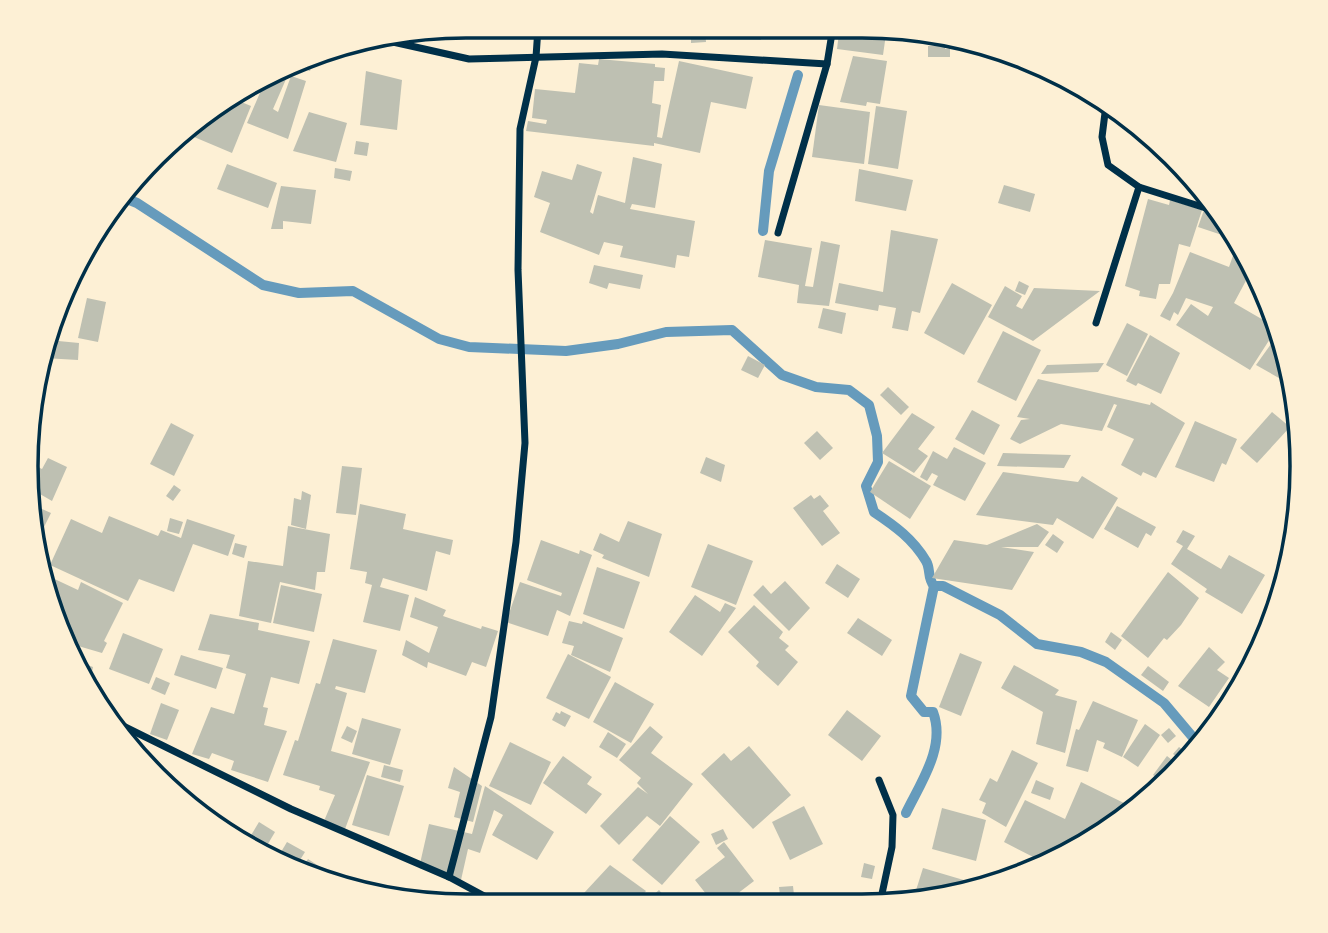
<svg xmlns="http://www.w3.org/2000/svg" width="1328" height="933" font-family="'Crimson Pro',serif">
<rect width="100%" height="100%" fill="#fdf0d5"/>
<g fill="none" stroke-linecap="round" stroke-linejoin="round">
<g stroke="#669bbc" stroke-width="10">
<path d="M122,197l15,6 126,82 36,8 54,-2 86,48 30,8 97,4 52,-7 48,-12 66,-2 50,45 34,12 33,3 20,15 8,31 1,26 -12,24 8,26c21,14 39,27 52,49 5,8 1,17 8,25h9l57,29 37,29 44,8 25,10 58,41 32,38"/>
<path d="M763,231l6,-60 29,-96"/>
<path d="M906,813c15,-31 40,-66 27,-101h-9l-13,-16 23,-110"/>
</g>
</g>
<g fill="#bec0b2">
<path d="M585,28l30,1v8l-30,-2z"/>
<path d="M679,30h26l1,12 -15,1v-6l-12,-1z"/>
<path d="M708,31h54l-1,9 -52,-1z"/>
<path d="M839,33l47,1 -3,21 -46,-6z"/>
<path d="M368,39l7,2 -2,8 -16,-3 1,-5z"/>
<path d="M928,46h17v3h5v8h-22z"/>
<path d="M853,56l34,5 -7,43 -13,-2 -1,4 -26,-4z"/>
<path d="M314,59l-4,12 -9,-3 2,-4z"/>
<path d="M599,59l56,5v3l10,1 -1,13h-10l-2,22 9,2 -4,32 5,1 17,-77 74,16 -7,32 -35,-7 -11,51 -46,-10v3l-128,-15 2,-10 18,3 1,-4 -15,-2 3,-29 40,4 4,-30 19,2z"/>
<path d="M290,70l-17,39 5,3 13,-36 15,5 -18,58 -41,-16 18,-42z"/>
<path d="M366,71l36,9 -5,50 -37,-5z"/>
<path d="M229,97l22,9 -19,47 -45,-19z"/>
<path d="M819,105l51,7 -6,52 -52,-7z"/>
<path d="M876,106l31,5 -9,58 -30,-5z"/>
<path d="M309,112l38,11 -11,39 -43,-11z"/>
<path d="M356,141l13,2 -2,13 -13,-2z"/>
<path d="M633,157l29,7 -7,44 -23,-4 -2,5 65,12 -6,36 -12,-2 -2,13 -55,-11 3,-11 -19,-4 -5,13 -59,-23 10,-29 -16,-6 8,-26 30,9 5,-16 25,8 -12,40 3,2 5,-19 27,8z"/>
<path d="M227,164l50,19 -9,25 -51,-19z"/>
<path d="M335,168l17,3 -2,10 -16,-3z"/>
<path d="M859,169l54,11 -7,31 -51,-10z"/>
<path d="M1004,185l31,9 -5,18 -32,-9z"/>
<path d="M281,186l35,4 -5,34 -28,-3v8h-12z"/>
<path d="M1148,199l21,6 1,-5 32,10 -12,37 -11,-3 -9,40h-11l-3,15 -17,-3 1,-5 -15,-5z"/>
<path d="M1204,210l10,3 14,24 -30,-10z"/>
<path d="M891,230l47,9 -18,74 -8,-2 -4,20 -16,-3 4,-20 -17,-3 -1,6 -43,-8 4,-20 44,9z"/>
<path d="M765,240l47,8 -7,38 8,1 8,-46 19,4 -11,61 -32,-3 2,-18 -41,-8z"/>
<path d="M1235,250l14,25 -15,28 43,25 -27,42 -74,-45 15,-21 17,12 5,-9 -27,-9 -8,17 -4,-3 -4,9 -10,-5 13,-23 17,-41 39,15z"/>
<path d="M594,265l49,10 -3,14 -31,-6 -2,6 -18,-6z"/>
<path d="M1019,281l10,5 -4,9 -10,-4z"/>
<path d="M952,283l40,22 -28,50 -40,-22z"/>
<path d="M1005,286l17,10 -6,10 6,3 12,-21 66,3 -67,50 -45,-24z"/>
<path d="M87,298l19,4 -8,40 -20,-4z"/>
<path d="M823,308l23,5 -4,21 -24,-6z"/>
<path d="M1127,323l21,11 -21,42 -21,-11z"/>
<path d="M1003,331l38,19 -25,51 -39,-19z"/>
<path d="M1150,335l30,18 -19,41 -23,-11 -2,3 -10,-5z"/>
<path d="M48,340l31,3 -1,17 -34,-2z"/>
<path d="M1271,344l11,6 4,32 -30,-17z"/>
<path d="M748,356l17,9 -7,13 -17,-8z"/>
<path d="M1104,363l-6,9 -57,2 6,-9z"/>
<path d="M1038,379l112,26 1,-3 34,21 -29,55 -13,-6 -2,4 -20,-11 13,-26 -27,-12 10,-22 -3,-1 -12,27 -41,-7 -41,20 -10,-5 11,-19 9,-1 -13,-2z"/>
<path d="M888,387l21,20 -8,8 -21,-20z"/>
<path d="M972,410l28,15 -16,30 -29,-16z"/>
<path d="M1272,412l18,15 -33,36 -17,-15z"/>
<path d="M912,413l23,14 -17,22 10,7 -14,17 -32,-20z"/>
<path d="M1195,421l42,18 -11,26 -4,-2 -8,19 -39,-15z"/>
<path d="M171,423l23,12 -20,41 -24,-12z"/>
<path d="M817,431l16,17 -13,12 -16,-17z"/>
<path d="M954,447l32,16 -21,38 -32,-16 5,-9 -6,-3 -5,8 -7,-4 13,-26 14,8z"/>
<path d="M1003,453l68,2 -7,13 -67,-2z"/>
<path d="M706,457l19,8 -4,17 -21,-9z"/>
<path d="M48,458l19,9 -15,34 -19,-11 -1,-26 10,5z"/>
<path d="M889,461l42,25 -21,33 -40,-27z"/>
<path d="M342,466l20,2 -6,47 -20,-2z"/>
<path d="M1003,472l75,10 4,-6 36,22 -25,41 -36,-21 -4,7 -77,-10z"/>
<path d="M174,485l7,5 -8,11 -7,-5z"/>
<path d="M302,491l9,4 -5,34 -15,-4 3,-27 7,2z"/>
<path d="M811,495l3,4 6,-4 9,11 -6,5 17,22 -18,13 -29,-38z"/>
<path d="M360,504l46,10 -3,15 50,11 -3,15 -14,-4 -9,40 -44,-13 -3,9 29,8 -9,36 -37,-9 9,-37 -7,-2 2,-11 -17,-3z"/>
<path d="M33,505l18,8 -17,34z"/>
<path d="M1117,506l39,21 -5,9 -5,-3 -8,15 -34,-19z"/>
<path d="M109,516l49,20 3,-6 20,8 6,-19 48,16 -7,21 -35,-12 -19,48 -35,-13 -11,22 -78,-36 21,-46 31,14z"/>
<path d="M170,518l13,4 -4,12 -12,-3z"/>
<path d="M628,521l34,13 -13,43 -47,-19 2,-3 -11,-5 7,-17 19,9z"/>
<path d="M1037,524l12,8 -11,15h-37l33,5 -22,38 -80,-12 22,-38 33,5z"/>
<path d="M288,526l42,8 -5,38h-8l-2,18 -35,-8 -9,41 -32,-7 9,-55 35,5z"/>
<path d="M1183,530l12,6 -8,13 34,20 8,-14 36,20 -23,39 -37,-22 2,-3 -36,-25 12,-18 -7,-4z"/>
<path d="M1053,534l11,8 -7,11 -12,-8z"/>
<path d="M541,540l38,14 1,-4 12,5 -22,61 -13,-6 -9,26 -42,-14 14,-40 41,14 1,-3 -35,-13z"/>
<path d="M235,543l12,3 -3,12 -12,-4z"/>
<path d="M708,544l45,17 -17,44 -45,-18z"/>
<path d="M837,564l23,15 -12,19 -23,-15z"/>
<path d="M597,567l43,15 -16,47 -41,-15z"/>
<path d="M1168,572l31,26 -18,27 -14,15 -3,-2 -16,20 -27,-22z"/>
<path d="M46,575l32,15 3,-8 42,21 -19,38 3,2 -5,10 -34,-10 -2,3 -6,-19 2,-5 -4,-2 -14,-40z"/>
<path d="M785,581l25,27 -21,23 -36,-36 10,-10 8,9z"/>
<path d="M281,585l41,9 -8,38 -41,-9z"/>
<path d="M695,595l25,17 5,-9 11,5 -34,48 -33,-24z"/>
<path d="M415,597l31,13 -3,6 38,13 1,-3 16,5 -12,36 -14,-5 -6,14 -38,-14 -1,6 -25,-13 4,-15 23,13 9,-26 -28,-10z"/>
<path d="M754,605l29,27 -4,6 10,8 -4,4 13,12 -20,24 -22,-20 3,-4 -31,-30z"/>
<path d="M210,614l49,9 -1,7 52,11 -11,43 -28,-7 -8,30 5,1 -4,17 23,6 -19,51 -37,-12 3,-9 -22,-8 -3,6 -17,-5 19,-47 23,7 12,-40 -20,-6 4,-13 -32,-5z"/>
<path d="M858,618l34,22 -10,16 -35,-23z"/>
<path d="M569,621l13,3 1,-3 40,17 -13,34 -39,-17 3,-9 -12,-3z"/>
<path d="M1111,632l11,8 -7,10 -10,-8z"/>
<path d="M123,633l40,16 -14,35 -40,-15z"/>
<path d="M333,639l44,11 -12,43 -29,-7 -1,3 12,4 -16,58 39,11 -25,67 -21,-8 11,-26 -16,-5 1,-4 -37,-11 12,-35 3,1 18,-58 4,1z"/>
<path d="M1209,647l16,15 -8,8 12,8 -20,29 -31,-21z"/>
<path d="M960,653l22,9 -21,54 -22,-9z"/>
<path d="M568,654l43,23 -22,42 -43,-21z"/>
<path d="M181,655l42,13 -7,21 -42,-14z"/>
<path d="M71,659l22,8 -4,20 -18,-26z"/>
<path d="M1014,665l45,25 -4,5 22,6 -12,52 -29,-9 7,-32 -42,-24z"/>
<path d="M1148,666l21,16 -6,9 -22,-16z"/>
<path d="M156,677l14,6 -5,12 -14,-6z"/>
<path d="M615,682l39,22 -23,39 -38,-21z"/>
<path d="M1093,701l45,19 -16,37 -19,-9 2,-5 -8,-3 -9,32 -22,-6 10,-37 3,1z"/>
<path d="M161,703l18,7 -12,30 -17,-6z"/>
<path d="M847,710l34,26 -19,25 -34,-26z"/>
<path d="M561,711l10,5 -6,11 -13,-7 4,-8 4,2z"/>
<path d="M362,718l39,11 -11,36 -38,-11z"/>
<path d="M1145,724l15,11 -22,32 -15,-10z"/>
<path d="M347,726l10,5 -5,12 -11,-5z"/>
<path d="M650,726l13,11 -12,16 42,31 -33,42 -13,-10 -28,29 -19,-19 38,-39 10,7 -11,-11 4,-5 -22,-18z"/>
<path d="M1169,728l7,8 -8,7 -7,-8z"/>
<path d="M608,732l18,12 -9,14 -18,-11z"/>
<path d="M510,742l41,20 -20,43 -42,-19z"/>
<path d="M749,746l42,49 -38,34 -52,-55 23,-21 7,8z"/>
<path d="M1179,747l7,5 -5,8 -8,-6z"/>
<path d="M1012,750l26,13 -32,64 -24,-14 4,-10 -7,-3 11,-22 7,4z"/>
<path d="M563,756l29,21 -5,7 15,10 -16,20 -43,-31z"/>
<path d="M1167,756l10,8 -14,18 -10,-7z"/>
<path d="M384,765l19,5 -3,12 -19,-5z"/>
<path d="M454,767l28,19 -9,36 -19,-5 6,-25 -12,-4z"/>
<path d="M367,775l37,11 -15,50 -37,-11z"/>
<path d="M1036,780l18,8 -4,12 -19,-7z"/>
<path d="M1081,782l45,22 -5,14 -74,46 -43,-22 21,-42 40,19z"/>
<path d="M485,786l69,46 -17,28 -45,-25 11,-20 -9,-5 -14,43 -12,-4 -7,31 -42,-12 10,-44 43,10z"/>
<path d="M1152,788l5,2 -11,11z"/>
<path d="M804,806l19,38 -33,16 -18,-38z"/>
<path d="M942,808l44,12 -10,41 -44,-12z"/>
<path d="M670,816l30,26 -38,43 -30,-25z"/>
<path d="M259,822l16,10 -13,22 -15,-12z"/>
<path d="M723,829l5,10 -12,6 -5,-11z"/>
<path d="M287,842l18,10 -10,16 -20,-6z"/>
<path d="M724,842l30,39 -30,23h-10l-19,-24 30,-23 -8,-9z"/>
<path d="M308,859l29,19v1l-36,-10z"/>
<path d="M864,863l11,3 -3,13 -11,-2z"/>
<path d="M610,865l36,26 -12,14h-33l-17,-12z"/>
<path d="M923,868l44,13 -3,8 -52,14z"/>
<path d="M793,886l2,18h-56l-2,-5 43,-4 -1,-8z"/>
<path d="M659,890l12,14 -29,1z"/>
<path d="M860,894h11v9l-58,1 -1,-9z"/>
</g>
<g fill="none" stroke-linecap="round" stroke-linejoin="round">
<g stroke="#003049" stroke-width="7">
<path d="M375,38l94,21 193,-5 165,10"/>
<path d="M1106,105l-4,32 6,28 31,22 73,23"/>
<path d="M778,233l49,-169 5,-31"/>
<path d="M1096,323l43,-136"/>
<path d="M111,720l180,89 158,68 52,28"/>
<path d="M879,780l14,35 -1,32 -12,56"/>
<path d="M449,877l42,-160 25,-175 9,-99 -7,-173 2,-141 16,-72 2,-29"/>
</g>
</g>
<path d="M0 0H1328V933H0ZM466 38H862A428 428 0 0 1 1290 466V466A428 428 0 0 1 862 894H466A428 428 0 0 1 38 466V466A428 428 0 0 1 466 38Z" fill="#fdf0d5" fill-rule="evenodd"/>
<path fill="none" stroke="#003049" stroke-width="3.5" d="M466 38H862A428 428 0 0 1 1290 466V466A428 428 0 0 1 862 894H466A428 428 0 0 1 38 466V466A428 428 0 0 1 466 38Z"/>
</svg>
